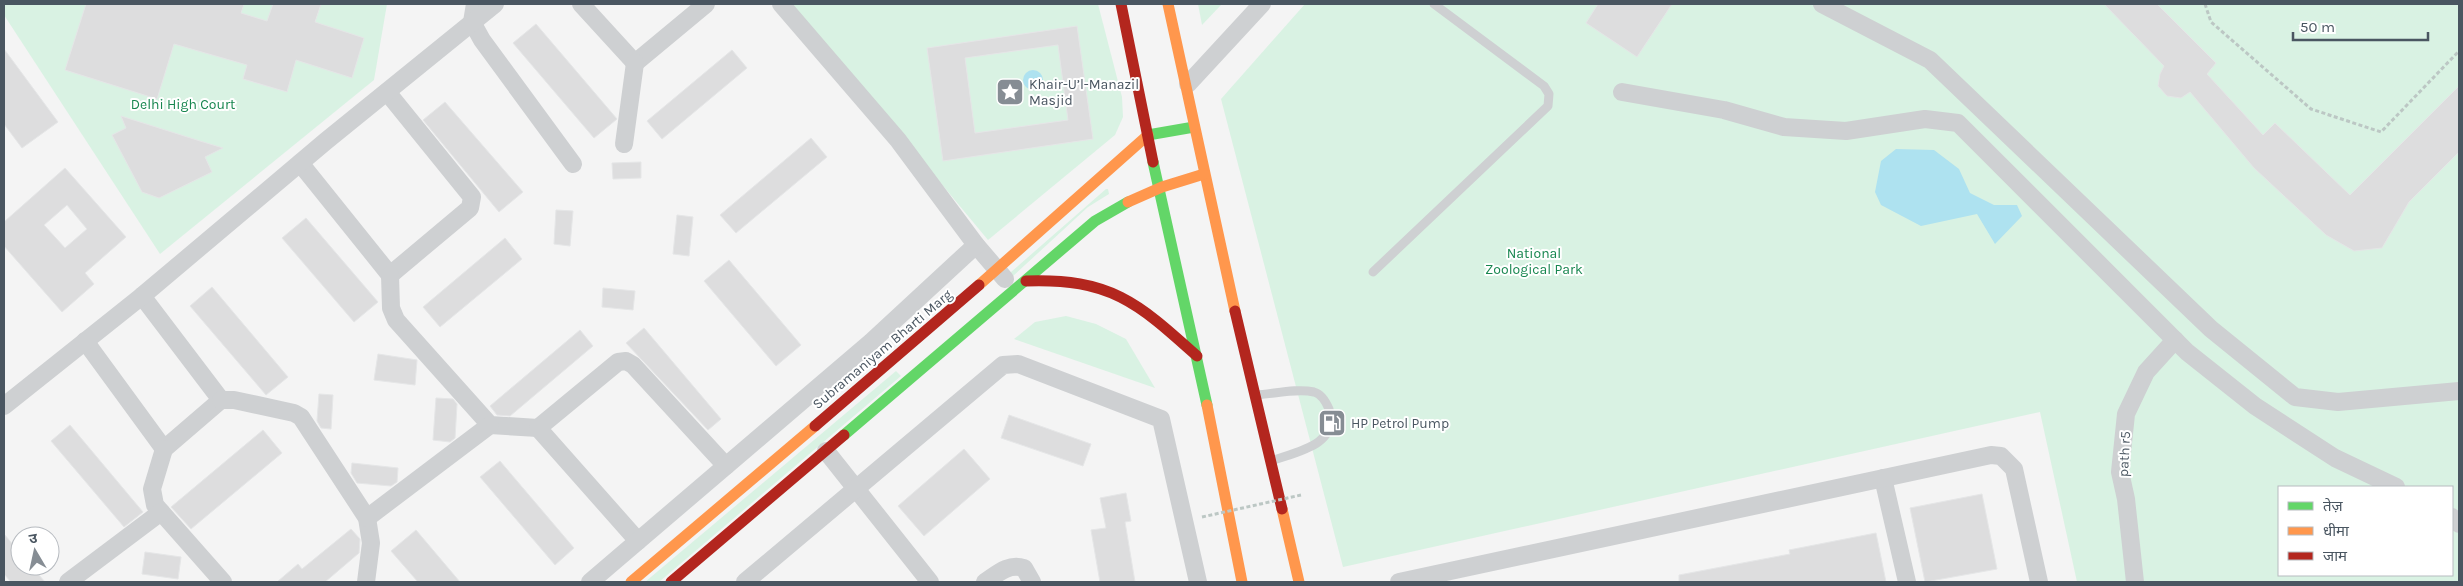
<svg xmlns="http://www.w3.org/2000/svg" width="2463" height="586" font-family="Karla,'Noto Sans Devanagari',sans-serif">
<rect width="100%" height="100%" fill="#f4f4f4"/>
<g fill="#d9f2e3" fill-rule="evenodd">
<path d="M4,4h383l-13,76 -214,174 -156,-239z"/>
<path d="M792,4h306l24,93 1,20 -8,18 -127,105z"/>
<path d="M1198,4h24l-20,21z"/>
<path d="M1305,4h1154v578h-382l-37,-170 -697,155 -122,-468zM2279,487h173v88h-173z"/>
<path d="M1106,189h2l1,5 -21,13 -76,70 -1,-5z"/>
<path d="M1066,316l30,8 30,15 29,49 -141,-49 21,-17z"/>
<path d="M896,371l5,5 -242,206h-14z"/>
</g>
<g fill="#aee2f0">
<circle cx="1033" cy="80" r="10"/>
<path d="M1896,149l38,1 25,19 11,24 24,12h23l5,11 -27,28 -18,-30 -56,12 -40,-21 -6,-13 6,-31z"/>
</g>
<g fill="#ddddde" stroke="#e5e6e7" fill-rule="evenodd">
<path d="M86,4h158l-3,9 26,8 6,-17h48l-6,18 49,16 -12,40 -56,-18 -9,32 -44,-13 4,-14 -73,-21 -17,55 -92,-29z"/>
<path d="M1598,4h74l-35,53 -51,-34z"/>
<path d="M2104,4h53l59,59 -9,11 56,61 12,-12 75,72 109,-109v66l-50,50 -27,46 -28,3 -28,-16 -72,-67 -64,-76 -9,6 -14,-2 -9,-10 2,-12 4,-8z"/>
<path d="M536,24l81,95 -23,19 -81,-95z"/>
<path d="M1077,26l16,113 -150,22 -16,-113zM1058,45l10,75 -93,13 -10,-75z"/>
<path d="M4,49l54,73 -36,26 -18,-24z"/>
<path d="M732,50l15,18 -85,71 -15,-18z"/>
<path d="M445,102l78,90 -24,20 -76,-92z"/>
<path d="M121,116l79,25 23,7 -18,9 7,15 -53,26 -17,-6 -30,-57 14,-7z"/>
<path d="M811,138l16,19 -91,76 -16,-18z"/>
<path d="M641,162v16l-28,1 -1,-16z"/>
<path d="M65,168l61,69 -41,36 9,11 -32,28 -58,-66v-24zM67,205l20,24 -22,19 -21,-23z"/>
<path d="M556,210l17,1 -3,35 -16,-2z"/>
<path d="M677,215l16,2 -4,39 -16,-2z"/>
<path d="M306,218l72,84 -24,20 -72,-84z"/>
<path d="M505,238l17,21 -82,68 -17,-20z"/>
<path d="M729,260l72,85 -25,21 -72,-85z"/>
<path d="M212,287l76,90 -22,18 -76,-89z"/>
<path d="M603,288l32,3 -2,19 -31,-3z"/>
<path d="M644,328l77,91 -13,11 -82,-87z"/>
<path d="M580,330l13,16 -83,70 -13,-1 -7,-9z"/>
<path d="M378,354l39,6 -2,25 -41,-5z"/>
<path d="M319,394l14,1 -2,34 -10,-1 -4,-7z"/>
<path d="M436,398l17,1 4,5 -2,34 -5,4 -17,-2z"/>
<path d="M1009,415l82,29 -8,22 -82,-28z"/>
<path d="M70,425l73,87 -19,15 -73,-86z"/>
<path d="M263,430l19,23 -91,76 -20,-22z"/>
<path d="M964,449l26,30 -66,57 -26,-30z"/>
<path d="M500,461l74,87 -19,17 -75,-88z"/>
<path d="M352,463l46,5 -1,14 -6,4 -34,-3 -6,-10z"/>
<path d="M1126,493l5,28 -6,1 10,60h-35l-9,-52 15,-2 -6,-30z"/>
<path d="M1982,494l15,75 -72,13 -15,-74z"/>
<path d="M351,529l9,10 -1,14 -34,29h-48l21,-18 4,5z"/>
<path d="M416,530l44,52h-42l-27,-31z"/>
<path d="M1876,533l10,49h-207v-7l111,-21 -1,-4z"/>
<path d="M4,534l16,19v13h11l14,16h-34l-7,-8z"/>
<path d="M145,552l36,5 -3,22 -36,-5z"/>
</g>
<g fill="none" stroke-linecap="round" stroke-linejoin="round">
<path stroke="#bcc7c4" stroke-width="3" stroke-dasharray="4 2.5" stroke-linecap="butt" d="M2205,4l6,18 100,87 70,23 78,-81"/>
<g stroke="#ced0d2" stroke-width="9">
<path d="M1373,272l175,-166 1,-12 -5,-8 -110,-82"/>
<path d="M1256,395c18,-1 40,-7 58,-3 8,2 12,10 15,17 11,36 -33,43 -58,52"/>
</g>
<g stroke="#ced0d2" stroke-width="18">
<path d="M475,4l-3,18 10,18 91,124"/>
<path d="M581,4l54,59 71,-59"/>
<path d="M781,4l117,136 78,105 29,34"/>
<path d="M1822,4l108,56 281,269 84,68 43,5 121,-11"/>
<path d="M1188,84l74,-80"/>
<path d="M1622,92l102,18 60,17 62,4 79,-12 33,4 229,229 68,54 80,52 61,29"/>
<path d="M624,144l11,-81"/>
<path d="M300,163l90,112 80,-67 2,-11 -85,-105"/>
<path d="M390,275l1,33 5,12 94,105 48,3"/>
<path d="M85,341l79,108 57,-49 -79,-104"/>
<path d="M221,400h13l60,13 7,4 66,101 4,25 -5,39"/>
<path d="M4,406l138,-110 184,-155 169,-137"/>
<path d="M164,449l-12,40 3,16 68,77"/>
<path d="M826,451l104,131"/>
<path d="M1883,478l24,104"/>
<path d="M2452,517l7,7"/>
<path d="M367,518l123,-93"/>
<path d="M638,541l-100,-113 80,-66 8,-1 7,4 93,101"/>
<path d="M68,582l93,-70"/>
<path d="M590,582l281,-240 105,-97"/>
<path d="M745,582l258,-217 15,-1 143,55 37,163"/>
<path d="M985,582c12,-8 23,-19 39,-14l8,14"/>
<path d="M1399,582l592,-127 10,1 13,13 25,113"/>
<path d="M2135,582l-9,-83 -6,-27 6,-58 20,-42 29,-32"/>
</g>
<g stroke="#63d668" stroke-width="11">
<path d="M1148,135l46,-8"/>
<path d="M1153,162l54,243"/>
<path d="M844,435l251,-214 33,-19"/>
</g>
<g stroke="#ff974d" stroke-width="11">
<path d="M1168,4l67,307"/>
<path d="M1128,202l34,-15 42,-13"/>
<path d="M979,285l169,-150"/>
<path d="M1207,405l35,177"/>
<path d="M1282,509l17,73"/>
<path d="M631,582l184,-156"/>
</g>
<g stroke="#b3261e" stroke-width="11">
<path d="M1121,4l32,158"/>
<path d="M1026,281c85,-3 112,22 171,75"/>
<path d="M1235,311l47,198"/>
<path d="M815,426l164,-141"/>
<path d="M671,582l173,-147"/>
</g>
<path stroke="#bcc7c4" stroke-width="3" stroke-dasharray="4 2.5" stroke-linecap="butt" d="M1202,517l99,-22"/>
</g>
<defs>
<g id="sight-square" transform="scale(1.4375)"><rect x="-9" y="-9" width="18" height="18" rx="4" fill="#868d94" stroke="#fff"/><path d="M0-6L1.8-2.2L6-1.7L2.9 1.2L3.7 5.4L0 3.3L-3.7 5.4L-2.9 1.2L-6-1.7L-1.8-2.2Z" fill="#fff"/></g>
<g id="fuel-square" transform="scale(1.4375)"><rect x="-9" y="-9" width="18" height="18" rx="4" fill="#868d94" stroke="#fff"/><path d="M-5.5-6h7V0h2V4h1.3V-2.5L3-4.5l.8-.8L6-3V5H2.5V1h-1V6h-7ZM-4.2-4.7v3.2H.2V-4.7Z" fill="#fff"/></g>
</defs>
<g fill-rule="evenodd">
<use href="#sight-square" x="1010" y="92"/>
<use href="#fuel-square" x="1332" y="423"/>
</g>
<g text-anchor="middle" stroke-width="4" stroke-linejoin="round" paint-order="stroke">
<g font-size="14" fill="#4a5661" stroke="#fff" text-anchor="start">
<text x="1029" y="89">Khair-U’l-Manazil<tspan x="1029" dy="16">Masjid</tspan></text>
<text x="1351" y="428">HP Petrol Pump</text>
</g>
<g font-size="14" fill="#17864f" stroke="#fff">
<text x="183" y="109">Delhi High Court</text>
<text x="1534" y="258">National<tspan x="1534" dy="16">Zoological Park</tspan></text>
</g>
<g font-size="14" fill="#4a5661" stroke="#fff">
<text transform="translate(882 349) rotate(-40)" y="5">Subramaniyam Bharti Marg</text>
<text transform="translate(2124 454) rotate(-87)" y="5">path r5</text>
</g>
</g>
<rect width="2463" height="586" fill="none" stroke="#4a5661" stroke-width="10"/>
<rect x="2278" y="486" width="175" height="90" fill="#ffffff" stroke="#b7bbc0"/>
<rect x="2288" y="502" width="25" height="8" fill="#63d668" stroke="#b7bbc0"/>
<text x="2323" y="511" font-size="15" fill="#4a5661">तेज़</text>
<rect x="2288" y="527" width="25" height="8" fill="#ff974d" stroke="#b7bbc0"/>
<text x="2323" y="536" font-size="15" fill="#4a5661">धीमा</text>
<rect x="2288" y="552" width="25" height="8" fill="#b3261e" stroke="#b7bbc0"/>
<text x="2323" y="561" font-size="15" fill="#4a5661">जाम</text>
<g transform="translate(35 551) rotate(351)"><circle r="24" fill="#ffffff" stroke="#b7bbc0"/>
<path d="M0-4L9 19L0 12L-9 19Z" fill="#868d94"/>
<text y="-8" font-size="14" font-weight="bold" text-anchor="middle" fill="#4a5661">उ</text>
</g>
<path d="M2293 32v8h135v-8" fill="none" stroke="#4a5661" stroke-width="2.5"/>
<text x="2300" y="32" font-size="15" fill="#4a5661" stroke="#ffffff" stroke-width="4" paint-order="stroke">50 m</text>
</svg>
